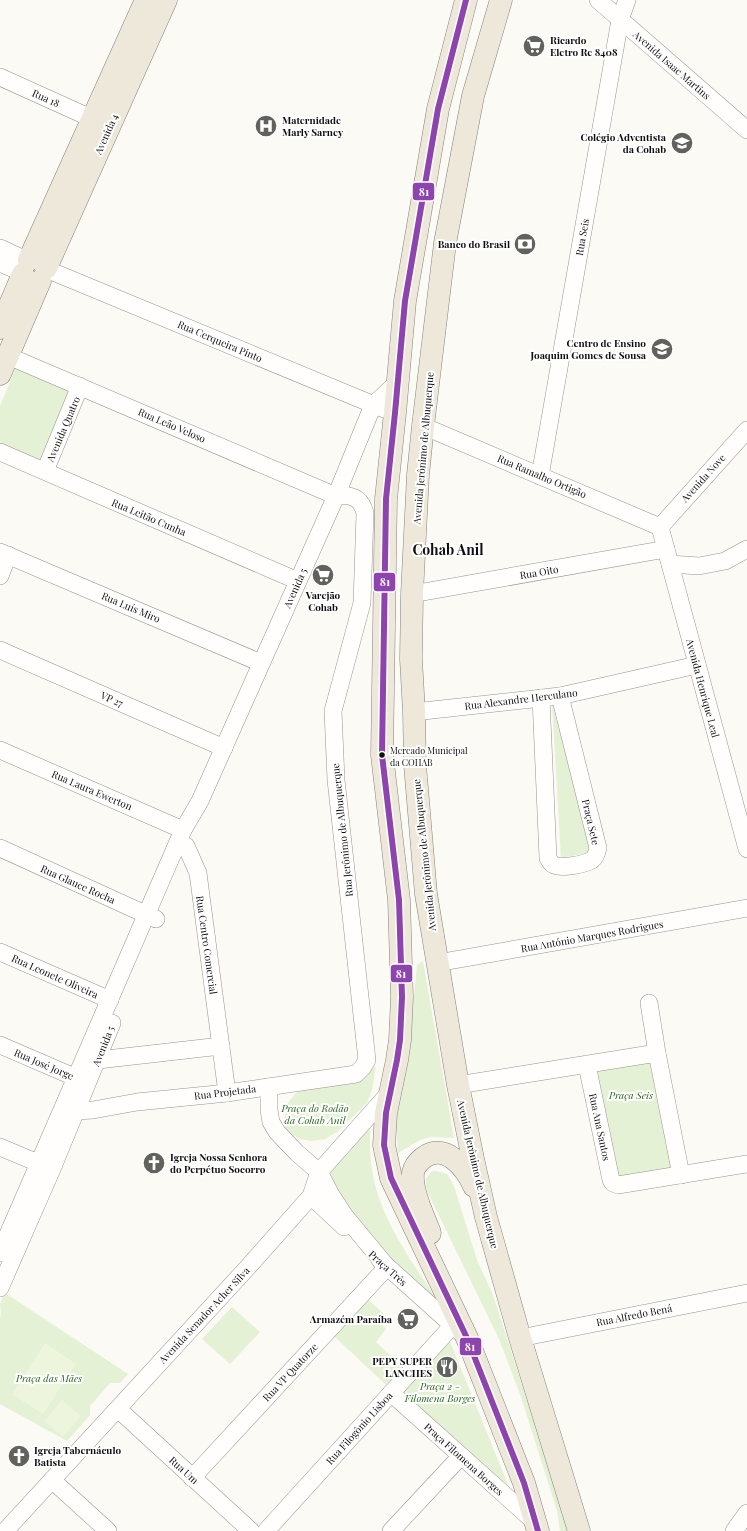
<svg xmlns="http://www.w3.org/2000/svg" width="747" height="1531" font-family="'Playfair Display',serif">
<rect width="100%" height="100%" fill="#fcfaf4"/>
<g fill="#e4f1d4">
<path d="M17,365l58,24 -32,74 -43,-19v-38z"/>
<path d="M552,703l40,149 -31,6z"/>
<path d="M423,961l31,177 -23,-1 -11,3 -22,13 -2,-28 3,-38 13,-74 5,-48z"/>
<path d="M654,1061l21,114 -56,5 -22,-110z"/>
<path d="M376,1066l-4,24 -5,13 -30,29 -12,7 -14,2 -10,-2 -11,-5 -5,-7v-11l2,-12 8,-10 13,-8 59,-13z"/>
<path d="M370,1130c0,13 0,27 2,40 8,49 39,90 65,130l-54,-49 -43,-54 -10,-24 32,-41z"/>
<path d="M432,1171h5l10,3 7,12 23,74 16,35 76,236h-9l-3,-20 -36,-114 -22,-58 -71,-146 -2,-8v-7z"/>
<path d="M5,1293l123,81 -8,9h-10l-20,23v9l-23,26 -67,-37v-86l1,-3 -1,-11z"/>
<path d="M367,1299l16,14 -5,7 8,9 -10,13 27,25 -17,18 -53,-50z"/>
<path d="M232,1307l28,25 -30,32 -28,-25z"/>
<path d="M449,1339l64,158 -114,-102z"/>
</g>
<g fill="#eef5dd">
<path d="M45,1343l31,21 -33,50 -31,-20z"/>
<path d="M62,1400l19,16 -18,21 -19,-16z"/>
</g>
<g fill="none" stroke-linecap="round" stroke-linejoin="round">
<g stroke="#959492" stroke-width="18">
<g id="minor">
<path d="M598,0l149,130"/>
<path d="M0,77l93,42"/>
<path d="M0,248l28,13"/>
<path d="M0,263l23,10"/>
<path d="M46,269l338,140"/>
<path d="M8,356l328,140"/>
<path d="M423,426l237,101"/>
<path d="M0,452l298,129"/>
<path d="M45,471l35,-85"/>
<path d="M540,476l80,-456 7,-20"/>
<path d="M660,527l87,322"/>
<path d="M660,527l87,-97"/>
<path d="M0,552l261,111"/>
<path d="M670,564l29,2 26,-5 22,-12"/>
<path d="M0,576l8,-21"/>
<path d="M412,594l254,-45"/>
<path d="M0,650l224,98"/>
<path d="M541,698l7,160c2,3 3,6 6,7 8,4 31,-1 38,-5 4,-3 5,-7 6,-12l-38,-152"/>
<path d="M414,712l146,-16 137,-31"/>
<path d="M0,750l183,80"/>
<path d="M186,846l12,27 29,220"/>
<path d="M0,848l156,71"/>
<path d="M0,952l110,48"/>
<path d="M437,963l310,-55"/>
<path d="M649,1003l8,50"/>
<path d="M0,1045l86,37"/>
<path d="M89,1061l132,-15"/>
<path d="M587,1065l24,115 2,3 5,2 129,-21"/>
<path d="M458,1085l199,-32 24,122"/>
<path d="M76,1111l17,-1 44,-8 90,-9 129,-19 7,-7 4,-7 -31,-280 -3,-69 29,-108 3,-90c-4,-16 -14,-19 -29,-17"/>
<path d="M0,1147l50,21"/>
<path d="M311,1196l33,31"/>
<path d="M0,1253l183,-423 17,-29 136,-305 37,-91 25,-23"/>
<path d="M380,1260l80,72"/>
<path d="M0,1288l52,-119 60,-146"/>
<path d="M520,1338l227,-45"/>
<path d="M391,1393l146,131"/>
<path d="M118,1409l133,122"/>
<path d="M192,1478l195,-211 -43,-52 -13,-20 -12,-23 -22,-19 -20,-21 -6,-10 -2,-12v-23"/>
<path d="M52,1480l56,51"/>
<path d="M5,1531l243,-264 63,-71 8,-24 72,-81"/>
<path d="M266,1531l187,-206"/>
<path d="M391,1531l70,-75"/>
<path d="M734,1531l13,-18"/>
</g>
</g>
<g stroke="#82827f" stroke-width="23">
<g id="major">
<path d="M466,0l-28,109 -33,192 -10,112 -9,86 -4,256 17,145 3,97 -2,43 -3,20 -11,53 -2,32 7,33 76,160 57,145 14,48"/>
<path d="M501,0l-28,96 -28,147 -22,183 -5,49 -6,119 -1,65 3,53 1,53 11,129 32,191 15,74 13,58 34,121 59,193"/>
<path d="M29,260l117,-260"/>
<path d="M46,268l120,-268"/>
<path d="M0,328l23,-54"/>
<path d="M0,374l40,-93"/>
<path d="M430,1233c-6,-16 -19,-42 -17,-60 1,-6 5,-11 10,-15 22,-17 43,10 51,28"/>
</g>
</g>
<use href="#minor" stroke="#fffefd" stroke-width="17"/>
<use href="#major" stroke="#ede8d9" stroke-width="22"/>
<g stroke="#fff" stroke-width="9">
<path id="bus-1" d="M466,0l-28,109 -33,192 -10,112 -9,86 -4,256 17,145 3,97 -2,43 -3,20 -11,53 -2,32 7,33 76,160 57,145 14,48"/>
</g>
<use href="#bus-1" stroke="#8e44ad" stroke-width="6"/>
</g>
<defs>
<g id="supermarket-disc" transform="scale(1.15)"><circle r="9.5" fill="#61615e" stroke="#fff"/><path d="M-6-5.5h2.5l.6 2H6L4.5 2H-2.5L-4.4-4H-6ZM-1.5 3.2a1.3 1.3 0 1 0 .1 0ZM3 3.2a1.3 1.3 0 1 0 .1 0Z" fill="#fff"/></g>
<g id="hospital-disc" transform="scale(1.15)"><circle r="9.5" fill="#61615e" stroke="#fff"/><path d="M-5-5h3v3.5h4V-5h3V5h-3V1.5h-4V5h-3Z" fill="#fff"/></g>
<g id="school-disc" transform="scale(1.15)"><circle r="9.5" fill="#61615e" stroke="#fff"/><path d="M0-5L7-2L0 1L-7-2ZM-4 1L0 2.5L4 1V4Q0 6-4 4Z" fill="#fff"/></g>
<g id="bank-disc" transform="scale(1.15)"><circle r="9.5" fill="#61615e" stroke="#fff"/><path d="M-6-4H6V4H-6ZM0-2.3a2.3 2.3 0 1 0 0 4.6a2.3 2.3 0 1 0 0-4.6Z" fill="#fff"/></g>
<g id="church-disc" transform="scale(1.15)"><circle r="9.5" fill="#61615e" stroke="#fff"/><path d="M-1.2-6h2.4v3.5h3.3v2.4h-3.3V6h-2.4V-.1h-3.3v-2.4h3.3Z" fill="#fff"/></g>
<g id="restaurant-disc" transform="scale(1.15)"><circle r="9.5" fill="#61615e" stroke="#fff"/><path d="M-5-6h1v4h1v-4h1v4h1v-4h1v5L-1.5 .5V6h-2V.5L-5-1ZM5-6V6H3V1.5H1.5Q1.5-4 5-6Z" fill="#fff"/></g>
</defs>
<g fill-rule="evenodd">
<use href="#supermarket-disc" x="534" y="46"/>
<use href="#hospital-disc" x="266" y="126"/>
<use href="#school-disc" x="682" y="143"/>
<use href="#bank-disc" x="525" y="244"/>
<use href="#school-disc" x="662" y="349"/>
<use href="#supermarket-disc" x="323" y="575"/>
<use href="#church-disc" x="154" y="1163"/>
<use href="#supermarket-disc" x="408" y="1319"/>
<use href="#restaurant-disc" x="447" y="1367"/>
<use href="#church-disc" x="19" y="1456"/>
</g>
<circle fill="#0e0e0e" stroke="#fff" stroke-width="1.5" cx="382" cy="755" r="3.5"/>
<g text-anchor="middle" stroke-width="4" stroke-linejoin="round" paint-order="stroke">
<g font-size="9" fill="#0e0e0e" stroke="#fff" text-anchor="start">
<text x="390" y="754">Mercado Municipal<tspan x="390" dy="12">da COHAB</tspan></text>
</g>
<g font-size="10" font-weight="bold" fill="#0e0e0e" stroke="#fff" text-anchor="end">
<text x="550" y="44" text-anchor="start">Ricardo<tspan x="550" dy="12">Eletro Re 8408</tspan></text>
<text x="282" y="124" text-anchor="start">Maternidade<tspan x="282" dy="12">Marly Sarney</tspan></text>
<text x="666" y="141">Colégio Adventista<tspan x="666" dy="12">da Cohab</tspan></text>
<text x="510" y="248">Banco do Brasil</text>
<text x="646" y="347">Centro de Ensino<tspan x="646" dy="12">Joaquim Gomes de Sousa</tspan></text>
<text x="323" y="599" text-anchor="middle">Varejão<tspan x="323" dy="12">Cohab</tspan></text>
<text x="170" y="1161" text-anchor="start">Igreja Nossa Senhora<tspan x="170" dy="12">do Perpétuo Socorro</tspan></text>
<text x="392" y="1323">Armazém Paraíba</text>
<text x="432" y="1365">PEPY SUPER<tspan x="432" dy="12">LANCHES</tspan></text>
<text x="34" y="1454" text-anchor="start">Igreja Tabernáculo<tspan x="34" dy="12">Batista</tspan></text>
</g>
<g font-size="10" fill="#0e0e0e" stroke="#fff">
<text transform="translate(672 65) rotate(41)" y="4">Avenida Isaac Martins</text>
<text transform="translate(46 98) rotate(24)" y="4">Rua 18</text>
<text transform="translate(106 134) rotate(-66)" y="4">Avenida 4</text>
<text transform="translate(582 237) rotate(-80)" y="4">Rua Seis</text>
<text transform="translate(220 341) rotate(23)" y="4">Rua Cerqueira Pinto</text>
<text transform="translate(172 425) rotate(23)" y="4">Rua Leão Veloso</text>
<text transform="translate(63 429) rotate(-67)" y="4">Avenida Quatro</text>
<text transform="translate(423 448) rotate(-85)" y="4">Avenida Jerônimo de Albuquerque</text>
<text transform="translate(542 476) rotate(23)" y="4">Rua Ramalho Ortigão</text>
<text transform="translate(703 478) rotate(-48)" y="4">Avenida Nove</text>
<text transform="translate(149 517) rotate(23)" y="4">Rua Leitão Cunha</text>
<text transform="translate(539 572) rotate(-10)" y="4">Rua Oito</text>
<text transform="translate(295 588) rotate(-66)" y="4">Avenida 5</text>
<text transform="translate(131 607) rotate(23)" y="4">Rua Luís Miro</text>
<text transform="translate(703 688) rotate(75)" y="4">Avenida Henrique Leal</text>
<text transform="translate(112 699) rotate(24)" y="4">VP 27</text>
<text transform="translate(521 699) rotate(-7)" y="4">Rua Alexandre Herculano</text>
<text transform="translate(92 790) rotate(23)" y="4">Rua Laura Ewerton</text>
<text transform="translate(591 822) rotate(77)" y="4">Praça Sete</text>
<text transform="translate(342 830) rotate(-96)" y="4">Rua Jerônimo de Albuquerque</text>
<text transform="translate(424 855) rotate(-96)" y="4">Avenida Jerônimo de Albuquerque</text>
<text transform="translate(78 884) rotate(24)" y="4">Rua Glauce Rocha</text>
<text transform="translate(592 936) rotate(-10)" y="4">Rua António Marques Rodrigues</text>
<text transform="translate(207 945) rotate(82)" y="4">Rua Centro Comercial</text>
<text transform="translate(55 976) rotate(24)" y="4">Rua Leonete Oliveira</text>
<text transform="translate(103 1046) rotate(-68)" y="4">Avenida 5</text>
<text transform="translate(44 1064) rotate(23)" y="4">Rua José Jorge</text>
<text transform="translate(225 1092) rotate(-7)" y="4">Rua Projetada</text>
<text transform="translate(600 1127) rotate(78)" y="4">Rua Ana Santos</text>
<text transform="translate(478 1174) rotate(77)" y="4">Avenida Jerônimo de Albuquerque</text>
<text transform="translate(388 1268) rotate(42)" y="4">Praça Três</text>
<text transform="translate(204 1315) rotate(-47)" y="4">Avenida Senador Acher Silva</text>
<text transform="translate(634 1315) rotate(-11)" y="4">Rua Alfredo Bená</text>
<text transform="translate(290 1372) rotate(-47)" y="4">Rua VP Quatorze</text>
<text transform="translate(359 1428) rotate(-48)" y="4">Rua Filogônio Lisboa</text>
<text transform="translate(464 1459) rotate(42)" y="4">Praça Filomena Borges</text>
<text transform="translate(184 1470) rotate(42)" y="4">Rua Um</text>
</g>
<g font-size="10" font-style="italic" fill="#2a671d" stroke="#fff">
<text x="631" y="1099">Praça Seis</text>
<text x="315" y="1112">Praça do Rodão<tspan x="315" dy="12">da Cohab Anil</tspan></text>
<text x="49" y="1382">Praça das Mães</text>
<text x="440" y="1390">Praça 2 -<tspan x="440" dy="12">Filomena Borges</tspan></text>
</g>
<g font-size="14" font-weight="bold" fill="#0e0e0e" stroke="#fff">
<text x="448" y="555">Cohab Anil</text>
</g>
</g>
<g stroke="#fff" stroke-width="1.5">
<rect x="412" y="182" width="23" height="19" rx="4" fill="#8e44ad"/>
<rect x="373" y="572" width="23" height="20" rx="4" fill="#8e44ad"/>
<rect x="390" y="964" width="23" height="19" rx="4" fill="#8e44ad"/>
<rect x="459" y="1337" width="23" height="19" rx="4" fill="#8e44ad"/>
</g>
<g font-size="11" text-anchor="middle" font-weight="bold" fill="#fff">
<text x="424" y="196">81</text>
<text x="385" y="586">81</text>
<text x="401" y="978">81</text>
<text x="470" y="1351">81</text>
</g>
</svg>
